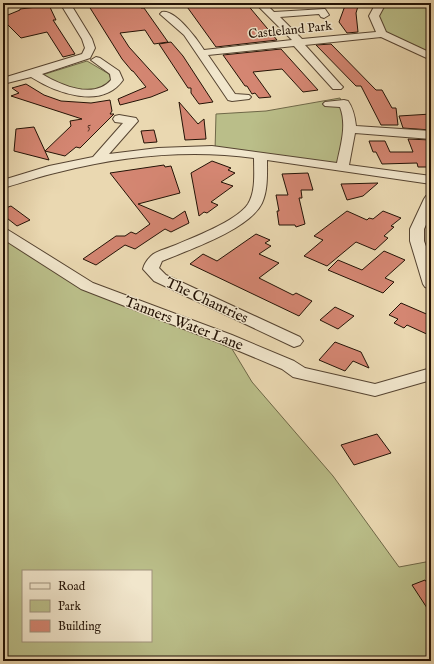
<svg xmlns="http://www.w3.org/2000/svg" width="434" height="664" font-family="'IM FELL English',serif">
<rect width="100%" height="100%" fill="#ead8b1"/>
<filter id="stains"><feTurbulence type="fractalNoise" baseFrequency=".005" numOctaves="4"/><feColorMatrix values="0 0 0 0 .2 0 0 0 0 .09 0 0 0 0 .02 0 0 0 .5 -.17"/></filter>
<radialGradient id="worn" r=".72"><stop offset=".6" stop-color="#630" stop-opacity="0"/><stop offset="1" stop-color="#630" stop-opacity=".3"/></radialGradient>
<g fill="#babe89" stroke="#6f6848" fill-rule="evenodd">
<path d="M381,3h50v54l-43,-20 -11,-13z"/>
<path d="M87,61l22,13 2,5c-5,14 -32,14 -45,10 -8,-4 -16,-10 -24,-14z"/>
<path d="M340,98l7,17 -6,43 -4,5 -10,1 -112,-13 1,-37 50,-3z"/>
<path d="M3,235l84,51 139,53 26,43 81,94 66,91 32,-6v100h-428zM23,571h128v70h-128z"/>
</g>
<g fill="#d48672" stroke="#241306">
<path d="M36,3h12l8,17h-3l22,34 -12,3 -16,-25 -26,6 -18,-18v-3l17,-7v-1l17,-2z"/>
<path d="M87,3h50l4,5h3l24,34 -14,2 -9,-14 -25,3 9,14 39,43 -17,7 -31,8 -2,-6 28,-12 -13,-16h-1l-10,-12z"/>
<path d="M196,3h50l31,37 -61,7 -31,-43z"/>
<path d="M346,3h13l-3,10 2,19 -11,1 -8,-11z"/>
<path d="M171,42l12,14 30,46 -14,2 -8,-11v-5h-3l-29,-44z"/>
<path d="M331,44l45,46h6l10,18h4l2,17h-17l-20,-39h-5l-40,-41z"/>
<path d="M281,49l37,41 -15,2 -21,-23 -29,3 18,25 -12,1 -4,-5 -3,1 -5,-8h-2l-22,-31z"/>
<path d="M26,84l18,11 17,6 30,2 19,-3 2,11 -2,3h4l-34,34 -4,-1 -11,9 -20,-5 4,9 -35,-9 2,-22 18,-2 11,24 26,-25 -1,-5 12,-2 -71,-23 8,-3 -7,-5z"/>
<path d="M179,102l19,22 6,-5 2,20 -21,1z"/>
<path d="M431,114v16l-28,-2 -4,-12z"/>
<path d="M154,130l3,12 -13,1 -3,-12z"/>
<path d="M408,139l23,1v27h-13l-1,-4 -35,1 -6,-12h-3l-4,-11h16l5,11h23z"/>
<path d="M212,161l19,7 -3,2 7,3 -14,9 12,4 -22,16 7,3 -11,8 -3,-1 -5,4 -8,-43z"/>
<path d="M164,165l1,2 6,-1 9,27 -42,11 35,15 12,-8 4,12 -18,9 -6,-3 -30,20 -10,-4 -29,20 -13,-6 33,-23h9l6,-4 5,2 14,-10 -40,-51z"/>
<path d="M308,173l5,17h-12l1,8h-3l6,26 -9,3 -1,-2h-16l-2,-14h2l-3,-16h12l-6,-21z"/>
<path d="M378,183l-15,13 -16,4 -6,-16z"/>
<path d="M11,206l19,14 -13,6 -14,-11v-6z"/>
<path d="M347,211l20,9 2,-2 4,1 10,-8 18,7 -10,8 3,1 -10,9 4,2 -13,12 -19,-8 -29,24 -23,-10 19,-16 -9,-4z"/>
<path d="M256,234l14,6 -5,3 6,3 -12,8 20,9 -20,15 34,17 3,-2 16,8 -13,15 -109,-52 13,-10 14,7z"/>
<path d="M384,251l21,9 -20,18 9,4 -11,11 -55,-23 10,-10 24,10z"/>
<path d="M401,303l30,13v20l-24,-11 -3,3 -10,-5 4,-4 -9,-4z"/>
<path d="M335,307l19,9 -16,13 -18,-9z"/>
<path d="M335,342l26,10 8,16 -16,-7 -8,10 -26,-11z"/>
<path d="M377,434l14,19 -37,12 -13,-20z"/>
<path d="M425,580l6,8v26l-19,-29z"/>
</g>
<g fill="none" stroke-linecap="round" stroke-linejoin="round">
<g stroke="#564431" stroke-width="2">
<g id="minor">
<path d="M60,3h10l22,36 3,9 -5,10 -48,16c18,11 52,26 69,6l-1,-6 -19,-14 5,-3 4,1 19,13 4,9c-21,30 -67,13 -92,-3l-28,7v-6l79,-24 3,-6 -3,-9z"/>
<path d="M255,3h10l9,9 51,-3 4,6 -5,3 -3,-1 -2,-3 -39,3 22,22 74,-7 -7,-16 7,-13h10l-7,13 7,16 45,21v7l-50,-23 -76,8 36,40 2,2 -2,2h-8l-39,-43 -86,9 27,39 14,1 2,2 -2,2 -17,2 -4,-1 -44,-65 -24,-21 2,-2c13,-3 35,27 42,38l88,-10z"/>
<path d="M344,100l4,1c5,7 7,16 8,25l75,5v8l-76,-6 -6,32 82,11v8l-164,-24c0,14 1,30 -5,43 -12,26 -73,47 -100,58l-3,7 7,7 134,62 3,4 -3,4 -6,2 -140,-66 -11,-12c1,-5 4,-9 8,-13 5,-5 15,-7 22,-10 19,-8 64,-25 75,-42 8,-13 6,-31 6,-46 -65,-9 -132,-2 -195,14 -19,4 -37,11 -56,16v-8l46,-14 44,-9 30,-34 -8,-1 -2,-3 2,-3 4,-1 17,3 2,3 -29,33 49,-6 54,-2 125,17c4,-19 10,-38 3,-56l-15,-1 -2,-2 2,-2z"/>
<path d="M431,195v19l-7,15v12l7,19v29l-6,-2 -2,-3 -13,-43v-12l14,-30 2,-3z"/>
<path d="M3,229l5,1 85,53 139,52 62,26 11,7 70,16 56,-16v12l-56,16 -82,-19 -11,-8 -62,-26 -139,-54 -78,-50z"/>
</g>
</g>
<use href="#minor" fill="#f1e6cc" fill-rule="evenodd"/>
</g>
<g text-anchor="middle" stroke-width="3" stroke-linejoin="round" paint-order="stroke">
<g font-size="11" fill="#503021">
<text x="89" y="129">5</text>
</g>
<g font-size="13" fill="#241306" stroke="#f1e6cc">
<text transform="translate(290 29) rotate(-6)" y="5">Castleland Park</text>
</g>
<g font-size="15" fill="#241306" stroke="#f1e6cc">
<text transform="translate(207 300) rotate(25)" y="5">The Chantries</text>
<text transform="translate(184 323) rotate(21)" y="5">Tanners Water Lane</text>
</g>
</g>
<rect width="434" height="664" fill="none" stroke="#ead8b1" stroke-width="16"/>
<rect x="4" y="4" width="426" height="656" fill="none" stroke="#241306" stroke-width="2"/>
<rect x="8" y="8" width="418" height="648" fill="none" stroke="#241306"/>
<rect x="22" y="570" width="130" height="72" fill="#f1e6cc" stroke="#9f927d"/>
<rect x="30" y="583" width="20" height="6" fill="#f1e6cc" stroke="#9f927d"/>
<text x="58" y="590" font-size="12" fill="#241306">Road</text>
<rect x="30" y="600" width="20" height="12" fill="#babe89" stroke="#9f927d"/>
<text x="58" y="610" font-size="12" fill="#241306">Park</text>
<rect x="30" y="620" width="20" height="12" fill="#d48672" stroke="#9f927d"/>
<text x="58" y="630" font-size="12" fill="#241306">Building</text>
<rect width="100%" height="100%" filter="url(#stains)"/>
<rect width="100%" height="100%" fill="url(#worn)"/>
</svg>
